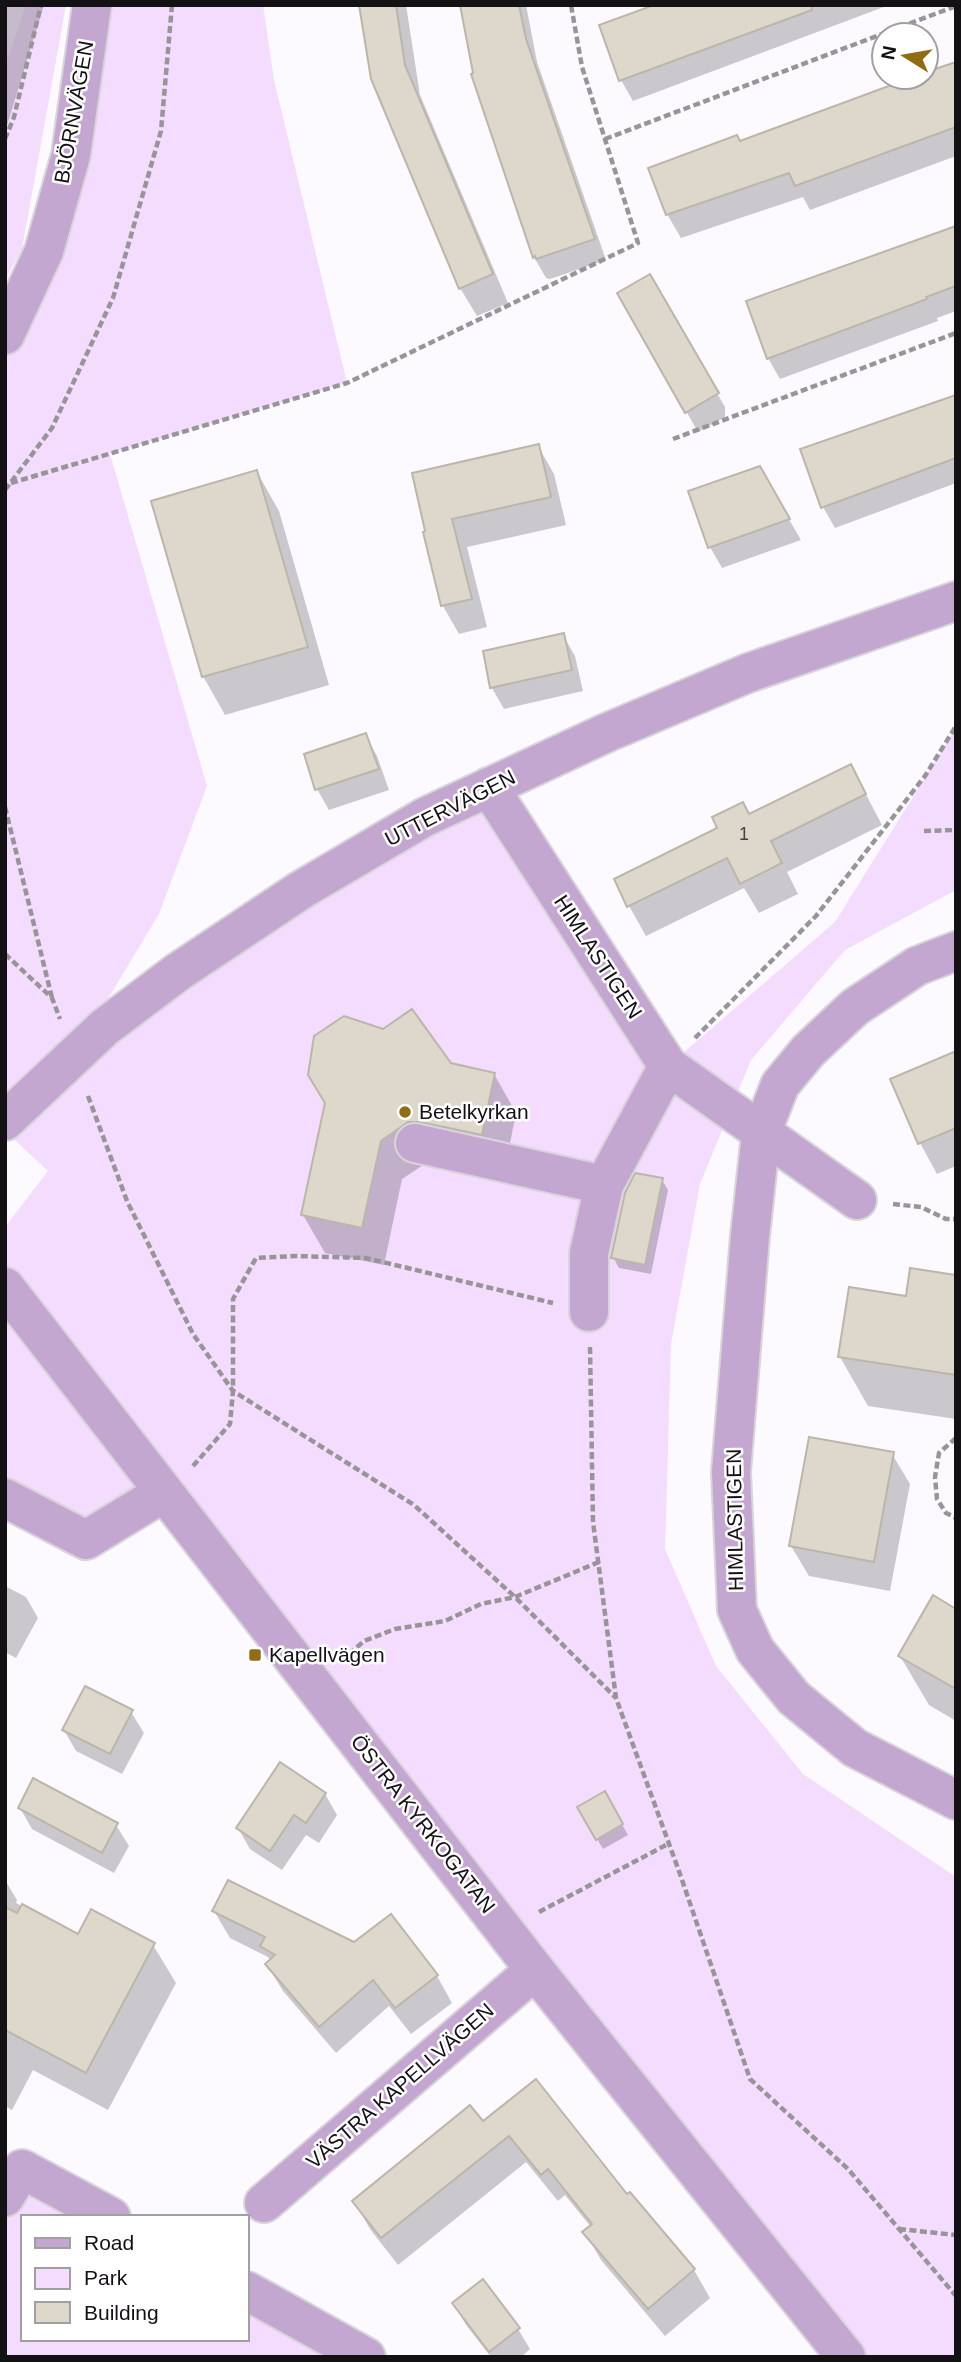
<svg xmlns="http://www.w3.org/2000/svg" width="961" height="2362" font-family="Helvetica,sans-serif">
<rect width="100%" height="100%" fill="#fdfaff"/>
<path fill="#f7eafd" d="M5,5h21l-21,61z"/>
<g fill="#f3dcfd">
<path d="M26,5h40l-44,244 -17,31v-214z"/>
<path d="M92,5h171l11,75 73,303 -237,71 97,332 -48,128 -85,141 415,-268 179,279 167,-144 121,-194v162l-111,60 -94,110 -51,124 -29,160 -6,205 51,117 87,108 153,103v480h-110l-683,-864 -77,47 -81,-42v-271l43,-56 -43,-40v-643l4,-4h-4v-149z"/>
<path d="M5,2159l106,58h-88v122h224v-48l119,66h-361z"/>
</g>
<g fill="#0003">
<path d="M5,5h39l-39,127z"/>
<path d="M361,5h45l14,90 88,208 -31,13 -17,-28z"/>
<path d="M461,5h65l11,57 69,198 -56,19 -4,-1 -12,-21 -61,-182z"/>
<path d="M657,5h232l-256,96 -12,-21z"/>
<path d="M956,64v92l-146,54 -7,-13 -122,41 -14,-24 73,-71 180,-66h6v-2z"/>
<path d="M956,227v84l-19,7 1,3 -158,58 -12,-21z"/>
<path d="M650,276l75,131v10l-27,15 -79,-139z"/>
<path d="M956,397v86l-121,45 -12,-21 -21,-57z"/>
<path d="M538,446l16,28 12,51 -99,22 20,80 -28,7 -16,-28 -18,-73z"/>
<path d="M759,468l42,72 -79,28 -12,-21z"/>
<path d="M257,472l22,39 50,174 -104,30 -22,-39z"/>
<path d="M563,635l12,21 8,35 -79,18 -12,-21 -7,-36z"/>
<path d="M365,735l12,21 12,34 -60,20 -12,-21z"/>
<path d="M851,766l31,59 -95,47 11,22 -39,19 -15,-25 -98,48 -17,-30 90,-78z"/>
<path d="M383,1030l67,35 44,9 22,39 -12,60 -73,-13 -29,19 -18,86 -59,-12 -22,-38z"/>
<path d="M956,1052v114l-19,8 -17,-31 -28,-63z"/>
<path d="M662,1180l6,10 -17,84 -32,-6 -6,-11z"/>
<path d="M956,1270v149l-88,-13 -28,-49 115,-80z"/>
<path d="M892,1454l18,30 -20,107 -81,-15 -18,-30z"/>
<path d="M5,1586l21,11 12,21 -22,40 -11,-6z"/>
<path d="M956,1611v110l-27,-16 -29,-49z"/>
<path d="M131,1712l13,21 -22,41 -46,-23 -12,-21z"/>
<path d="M325,1794l12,21 -18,28 -13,-8 -24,35 -32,-21 -12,-21z"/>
<path d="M605,1794l23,41 -25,14 -24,-41z"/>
<path d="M20,1808l96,17 13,21 -15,27 -82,-44z"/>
<path d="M5,1880l12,20 -1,3 63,33 74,9 23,38 -68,127 -75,-40 -21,40 -7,-4z"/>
<path d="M214,1911l140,33 37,-28 46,60 15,27 -41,31 -22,-28 -53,47 -53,-62 -16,-26 4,-4 -3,-4 -38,-19z"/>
<path d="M536,2082l91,114 67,74 16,28 -45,38 -64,-76 -16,-28 6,-5 -26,-32 -7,6 -32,-39 -128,103 -28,-36 -16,-28 129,-77z"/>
<path d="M454,2304l64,25 12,20 -9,8h-30l-25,-32z"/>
</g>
<g fill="#ded8cc" stroke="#bcb6aa" stroke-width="2">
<path d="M359,5h37l9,60 88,209 -34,15 -88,-210z"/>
<path d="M460,5h59l7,34 69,200 -59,20 -1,-3 -2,2 -62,-184 2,-1z"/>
<path d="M654,5h157l1,5 -193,71 -20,-56z"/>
<path d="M956,62v65l-161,59 -6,-13 -123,42 -18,-47 89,-33 3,6 173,-64h13v-5z"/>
<path d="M956,226v60l-30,11 1,2 -160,60 -21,-58z"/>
<path d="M650,274l69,119 -34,20 -68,-120z"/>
<path d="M956,395v63l-135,50 -21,-59z"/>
<path d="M539,444l12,53 -99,22 20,80 -31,7 -18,-74 2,-1 -13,-58z"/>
<path d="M760,466l30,53 -82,29 -20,-57z"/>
<path d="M257,470l51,177 -106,30 -51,-176z"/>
<path d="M564,633l8,37 -82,18 -7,-37z"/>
<path d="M366,733l13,36 -64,21 -11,-36z"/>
<path d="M851,764l15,30 -95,47 11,22 -42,21 -13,-26 -100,49 -13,-28 103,-51 -5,-11 31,-15 6,12z"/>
<path d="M412,1009l39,54 44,10 -13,62 -62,-13h-12l-27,19 -19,87 -61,-13 24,-112 -17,-28 6,-39 30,-20 39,13z"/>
<path d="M956,1051v77l-38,16 -28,-65z"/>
<path d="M635,1173l28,5 -18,87 -34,-7 14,-65z"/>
<path d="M910,1268l46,7v100l-118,-18 11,-70 57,9z"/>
<path d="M809,1437l85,15 -20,110 -85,-16z"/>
<path d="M933,1595l23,14v80l-58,-33z"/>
<path d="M85,1686l48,24 -23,44 -48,-24z"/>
<path d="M280,1762l46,31 -20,30 -12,-8 -24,36 -34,-23z"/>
<path d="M33,1778l85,45 -16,30 -84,-45z"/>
<path d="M605,1791l18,33 -27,16 -19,-33z"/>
<path d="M228,1880l126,62 37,-28 47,61 -43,33 -22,-28 -54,47 -54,-63 10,-9 -15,-9 5,-9 -53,-26z"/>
<path d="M22,1904l56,30 13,-25 64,34 -69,130 -81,-43v-123l12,6z"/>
<path d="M536,2079l91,115 3,-2 65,77 -47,40 -66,-77 10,-8 -44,-55 -7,6 -32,-39 -128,102 -29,-37 118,-96 13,16z"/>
<path d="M483,2279l37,49 -31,24 -37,-49z"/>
</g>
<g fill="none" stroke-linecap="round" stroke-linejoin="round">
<g stroke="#d8d5da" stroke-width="42">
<g id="minor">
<path d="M5,335l39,-84 27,-96 21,-150"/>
<path d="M489,787l179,279 189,134"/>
<path d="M956,951l-39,15 -62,41 -47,44 -28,34 -19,49 -11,102 -19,236 6,138 18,40 39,48 61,50 101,52"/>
<path d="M5,1121l100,-94 73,-55 123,-82 124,-73 181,-84 142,-60 208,-72"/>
<path d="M415,1143l189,42"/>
<path d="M5,1287l530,683 311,387"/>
<path d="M589,1312v-59l15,-68 64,-119"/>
<path d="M5,1498l81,42 77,-47"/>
<path d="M5,2197l17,-28 89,48"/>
<path d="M264,2203l271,-233"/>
<path d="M247,2291l119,66"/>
</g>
</g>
<g stroke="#989599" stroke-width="4.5" stroke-dasharray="7 3.5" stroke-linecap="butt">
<path d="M5,139l9,-22 27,-112"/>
<path d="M605,139l351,-133"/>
<path d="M673,439l283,-106"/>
<path d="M11,483l336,-100 291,-140 -56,-176 -11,-62"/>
<path d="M5,490l47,-62 61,-130 48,-167 11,-126"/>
<path d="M5,807l47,191"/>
<path d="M924,831l32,-1"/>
<path d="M5,954l47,44 8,21"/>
<path d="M695,1038l121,-122 109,-140 31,-50"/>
<path d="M88,1096l39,105 66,133 40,57 181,114 101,92 101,101"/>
<path d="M893,1204l28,3 25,12h10"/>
<path d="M590,1347l3,175 23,176 64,176 70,205 98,90 108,127"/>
<path d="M956,1438l-17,15 -4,24 2,22 9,14 10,5"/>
<path d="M193,1466l37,-42 3,-33v-92l23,-41 39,-2 71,2 187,45"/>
<path d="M341,1661l23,-20 31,-12 50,-8 36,-17 34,-7 84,-35"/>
<path d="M539,1912l129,-68"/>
<path d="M899,2229l57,6"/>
</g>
<use href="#minor" stroke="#c4a7d1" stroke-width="38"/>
</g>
<g fill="#906d12" stroke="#fff" stroke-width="2.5">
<circle cx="405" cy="1112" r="7"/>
<rect x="248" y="1648" width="14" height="14" rx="3.5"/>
</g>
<g text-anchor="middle" stroke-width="5" stroke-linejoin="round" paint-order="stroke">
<g font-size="18" fill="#464343">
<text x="744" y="840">1</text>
</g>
<g font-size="21" fill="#141115" stroke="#fff">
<text transform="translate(74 112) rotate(-80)" y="7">BJÖRNVÄGEN</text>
<text transform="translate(450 808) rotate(-27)" y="7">UTTERVÄGEN</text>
<text transform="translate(598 957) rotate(57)" y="7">HIMLASTIGEN</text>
<text transform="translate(735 1520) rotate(-91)" y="7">HIMLASTIGEN</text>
<text transform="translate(423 1824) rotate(52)" y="7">ÖSTRA KYRKOGATAN</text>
<text transform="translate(400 2086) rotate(-41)" y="7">VÄSTRA KAPELLVÄGEN</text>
</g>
<g font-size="21" fill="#141115" stroke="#fff" text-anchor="start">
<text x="419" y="1119">Betelkyrkan</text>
<text x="269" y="1662">Kapellvägen</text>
</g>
</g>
<rect width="961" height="2362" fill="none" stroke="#141115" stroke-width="14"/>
<rect x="21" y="2215" width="228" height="126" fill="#ffffff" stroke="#a1a0a1" stroke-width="2"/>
<rect x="35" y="2238" width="35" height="10" fill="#c4a7d1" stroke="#a1a0a1" stroke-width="2"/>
<text x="84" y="2250" font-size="21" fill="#141115">Road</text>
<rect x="35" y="2268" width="35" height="21" fill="#f3dcfd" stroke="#a1a0a1" stroke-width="2"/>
<text x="84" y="2285" font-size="21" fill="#141115">Park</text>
<rect x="35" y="2302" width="35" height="21" fill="#ded8cc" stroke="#a1a0a1" stroke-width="2"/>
<text x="84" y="2320" font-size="21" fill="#141115">Building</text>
<g transform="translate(905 56) rotate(281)"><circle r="33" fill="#ffffff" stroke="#a1a0a1" stroke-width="2"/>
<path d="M0-5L12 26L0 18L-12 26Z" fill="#906d12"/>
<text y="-10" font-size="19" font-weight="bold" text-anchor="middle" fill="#141115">N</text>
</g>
</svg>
